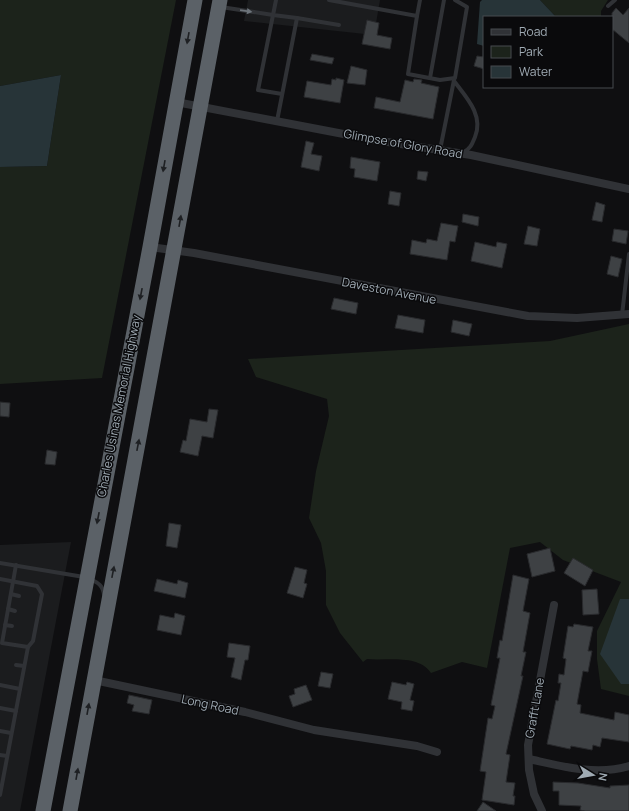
<svg xmlns="http://www.w3.org/2000/svg" width="629" height="811" font-family="Manrope,sans-serif">
<rect width="100%" height="100%" fill="#0f0f11"/>
<g fill="#1b1c1e">
<path d="M248,0h132l-6,35 -130,-14z"/>
<path d="M71,542l-51,269h-20v-266z"/>
</g>
<g fill="#1c231b">
<path d="M0,0h176l-74,378 -102,6v-217l47,-1 14,-91 -61,11z"/>
<path d="M540,0h68l-7,11v6h-45z"/>
<path d="M629,324v275h-9l1,85h8v12l-28,-7 -4,-30v-28l24,-49 -58,-22 -23,-18 -30,6 -23,120 -25,-6 -31,11c-13,-19 -43,-12 -64,-14l-4,3 -23,-29 -14,-28v-34l-5,-28 -12,-25 7,-47 13,-55 -2,-17 -71,-22 -8,-18 302,-18z"/>
</g>
<g fill="#273438">
<path d="M482,0h58l16,17h-72v29l-7,-2 3,-42z"/>
<path d="M61,75l-14,91 -47,1v-81z"/>
<path d="M620,599h9v85h-8l-21,-30z"/>
</g>
<g fill="#3e4144" stroke="#292a2d">
<path d="M616,8l7,7 6,-7v35l-17,-14v-16z"/>
<path d="M367,20l12,3 -2,12 15,3 -2,11 -28,-5z"/>
<path d="M312,54l22,4 -2,6 -22,-4z"/>
<path d="M477,56l7,1v12l-10,-3z"/>
<path d="M351,66l16,4 -2,15 -18,-2z"/>
<path d="M336,78l8,2 -4,23 -36,-6 3,-16 24,4 1,-6 4,1z"/>
<path d="M414,79l8,1 -1,3 18,4 -6,32 -59,-11 2,-11 24,5 5,-22 8,2z"/>
<path d="M306,141l8,2 -3,11 11,2 -3,15 -18,-4z"/>
<path d="M351,157l29,5 -3,19 -23,-4 1,-8 -5,-1z"/>
<path d="M418,171l10,1 -2,9 -9,-2z"/>
<path d="M390,191l11,2 -2,13 -11,-2z"/>
<path d="M596,202l9,3 -3,17 -10,-2z"/>
<path d="M463,214l16,3 -1,9 -16,-4z"/>
<path d="M441,223l17,3 -3,16 -5,-1 -3,19 -37,-6 2,-14 14,3 1,-4 10,2z"/>
<path d="M528,226l12,3 -3,17 -13,-2z"/>
<path d="M614,229l14,2 -2,13 -14,-3z"/>
<path d="M475,242l21,5 1,-5 10,2 -5,24 -31,-7z"/>
<path d="M611,256l11,3 -4,18 -11,-3z"/>
<path d="M334,298l24,5 -2,11 -25,-5z"/>
<path d="M398,315l27,5 -2,13 -28,-5z"/>
<path d="M453,320l19,4 -3,12 -18,-4z"/>
<path d="M0,402l10,1 -1,14 -9,-1z"/>
<path d="M209,409l9,1 -5,28 -11,-2 -4,20 -18,-4 3,-12 3,1 4,-22 17,3z"/>
<path d="M47,450l10,2 -2,13 -10,-1z"/>
<path d="M169,523l12,2 -4,23 -11,-2z"/>
<path d="M550,548l5,23 -23,6 -5,-23z"/>
<path d="M573,558l20,12 -8,16 -21,-13z"/>
<path d="M295,567l12,3 -3,13 3,1 -4,14 -16,-5z"/>
<path d="M513,575l16,4 -6,32 7,2 -7,39h3l-5,24h2l-17,78 4,1 -4,27 9,1 -2,13h2l-1,9 -32,-5 4,-28 -6,-1 8,-53 4,1 3,-13 -4,-1 9,-47h-3l3,-18 2,1z"/>
<path d="M157,579l20,5 1,-4 10,3 -3,15 -31,-7z"/>
<path d="M597,589l2,25 -16,1 -1,-25z"/>
<path d="M175,613l10,3 -4,19 -24,-5 3,-15 14,3z"/>
<path d="M574,624l19,3 -5,24h4l-4,21 -5,-1 -6,33 4,1 -1,8 34,7 1,-8 14,3v27l-27,-4 -2,9 -7,-2 -1,5 -21,-4 -1,3 -23,-5 9,-44 2,1 3,-18h-3l1,-9 5,1 2,-16 -3,-1 5,-32 5,1z"/>
<path d="M229,643l21,3 -2,14h-3l-4,20 -10,-3 4,-19 -8,-1z"/>
<path d="M321,672l12,2 -3,14 -12,-2z"/>
<path d="M392,682l14,3 1,-3 7,2 -4,16 4,1 -2,10 -11,-2 1,-7 -14,-3z"/>
<path d="M306,685l6,15 -19,7 -4,-11 6,-2 -1,-5z"/>
<path d="M129,695l23,5 -3,14 -17,-3 2,-6 -7,-2z"/>
<path d="M553,782l25,1 32,5v-2l19,-1v26h-44l-5,-1 1,-4 -22,-1v-14h-6z"/>
<path d="M483,802l13,9h-19z"/>
</g>
<g fill="none" stroke-linecap="round" stroke-linejoin="round">
<g stroke="#303236" stroke-width="4">
<path d="M276,0l-3,15 24,3 -20,103"/>
<path d="M329,0l88,16 3,-16"/>
<path d="M608,6l7,-6"/>
<path d="M221,7l52,8 -15,75 24,4"/>
<path d="M417,16l-9,58 32,6 15,-2 12,-71 -12,-7"/>
<path d="M297,18l42,7"/>
<path d="M430,78l14,-78"/>
<path d="M454,81c12,16 30,34 21,56 -3,7 -4,11 -11,15"/>
<path d="M440,150l14,-70"/>
<path d="M622,315l7,-61"/>
<path d="M0,563l84,14"/>
<path d="M0,579l37,7 5,8 -9,47 -5,6"/>
<path d="M90,579c9,4 13,7 14,16"/>
<path d="M11,594l8,2"/>
<path d="M8,609l7,2"/>
<path d="M5,625l7,1"/>
<path d="M16,665l8,1"/>
<path d="M0,685l20,4"/>
<path d="M0,708l16,3"/>
<path d="M0,731l11,2"/>
<path d="M0,755l7,1"/>
<path d="M0,795l28,-148 -26,-4 14,-78"/>
</g>
<g stroke="#303236" stroke-width="8">
<path d="M176,102l199,38 96,15 158,34"/>
<path d="M150,247l44,6 334,63 49,2 52,-4"/>
<path d="M94,680l151,32 69,18 103,16 20,6"/>
<path d="M529,759c32,7 67,17 100,7"/>
<path d="M542,811l-8,-17 -5,-24 -1,-25 26,-140"/>
</g>
<g stroke="#5b6167" stroke-width="15">
<path d="M43,811l107,-564 45,-247"/>
<path d="M70,811l150,-811"/>
</g>
</g>
<defs><path id="oneway-solid" d="M-6-.8H1V-3.2L6.5 0L1 3.2V.8H-6Z"/></defs>
<use fill="#6d747b" href="#oneway-solid" transform="translate(246 11) rotate(8)"/>
<g fill="#1e2023">
<use href="#oneway-solid" transform="translate(188 38) rotate(100)"/>
<use href="#oneway-solid" transform="translate(164 166) rotate(100)"/>
<use href="#oneway-solid" transform="translate(180 221) rotate(-80)"/>
<use href="#oneway-solid" transform="translate(141 294) rotate(101)"/>
<use href="#oneway-solid" transform="translate(138 445) rotate(-79)"/>
<use href="#oneway-solid" transform="translate(98 518) rotate(101)"/>
<use href="#oneway-solid" transform="translate(113 572) rotate(-79)"/>
<use href="#oneway-solid" transform="translate(88 709) rotate(-80)"/>
<use href="#oneway-solid" transform="translate(77 774) rotate(-80)"/>
</g>
<g text-anchor="middle" stroke-width="3" stroke-linejoin="round" paint-order="stroke">
<g font-size="12" fill="#9faab3" stroke="#0a0a0c">
<text transform="translate(403 144) rotate(10)" y="4">Glimpse of Glory Road</text>
<text transform="translate(389 291) rotate(11)" y="4">Daveston Avenue</text>
<text transform="translate(119 406) rotate(-79)" y="4">Charles Usinas Memorial Highway</text>
<text transform="translate(210 705) rotate(12)" y="4">Long Road</text>
<text transform="translate(535 708) rotate(-80)" y="4">Grafft Lane</text>
</g>
</g>
<rect x="483" y="16" width="130" height="72" fill="#0a0a0c" stroke="#464a4f"/>
<rect x="491" y="29" width="20" height="6" fill="#303236" stroke="#464a4f"/>
<text x="519" y="36" font-size="12" fill="#9faab3">Road</text>
<rect x="491" y="46" width="20" height="12" fill="#1c231b" stroke="#464a4f"/>
<text x="519" y="56" font-size="12" fill="#9faab3">Park</text>
<rect x="491" y="66" width="20" height="12" fill="#273438" stroke="#464a4f"/>
<text x="519" y="76" font-size="12" fill="#9faab3">Water</text>
<g transform="translate(593 775) rotate(101)" stroke="#0a0a0c" stroke-width="3" paint-order="stroke">
<path d="M0-3L7 15L0 10L-7 15Z" fill="#9faab3"/>
<text y="-6" font-size="11" font-weight="bold" text-anchor="middle" fill="#9faab3">N</text>
</g>
</svg>
